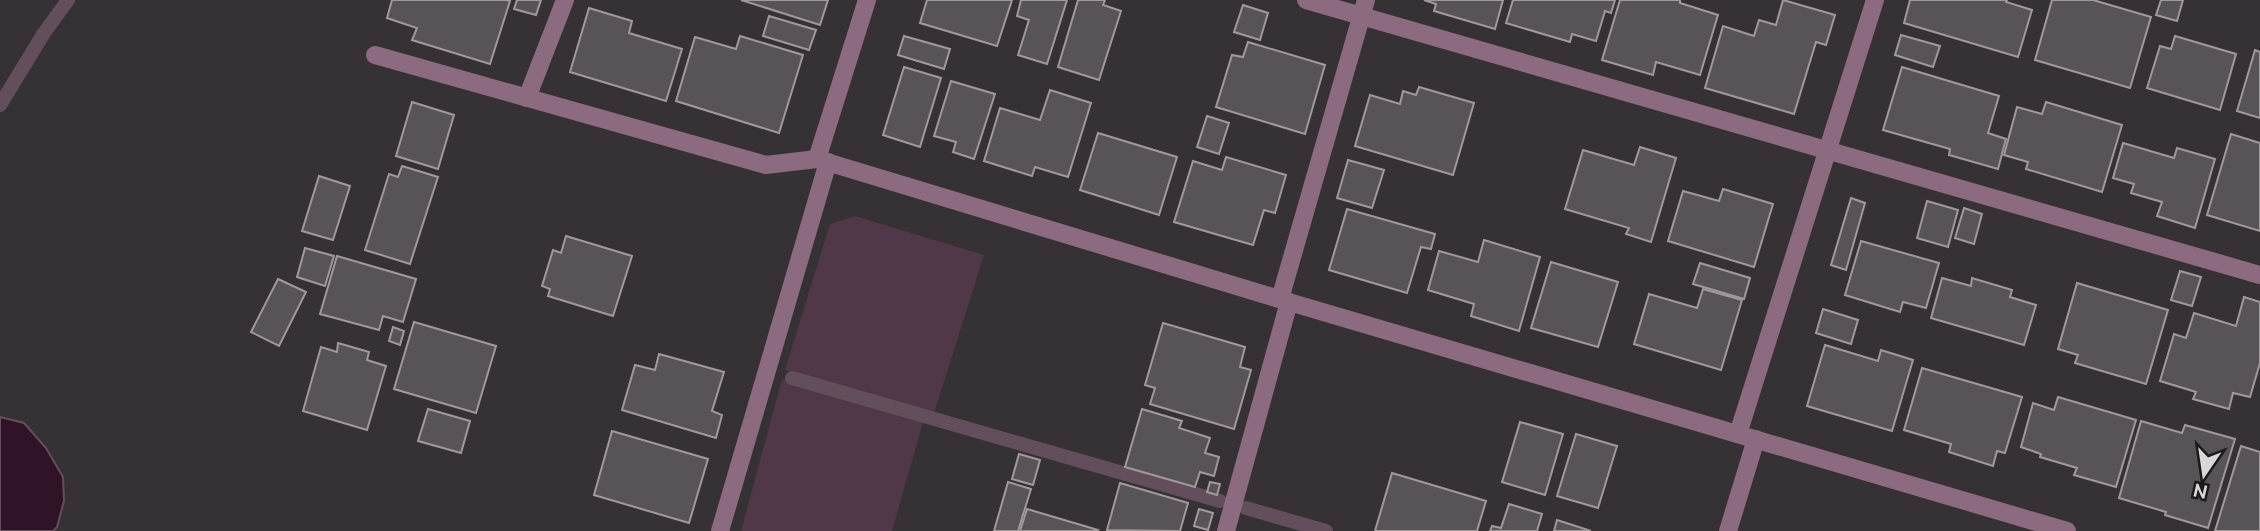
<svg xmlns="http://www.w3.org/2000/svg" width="2260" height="531" font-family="Ubuntu,sans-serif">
<rect width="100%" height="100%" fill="#363134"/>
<g fill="#513848">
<path d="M855,216l129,39 -50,158 -149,-43 45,-146z"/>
<path d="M782,379l142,40 -32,112h-151z"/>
</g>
<path fill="#301326" stroke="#634e5c" stroke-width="2" d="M0,417l24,6 22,25 17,29 1,24 -7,26 -4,4h-53z"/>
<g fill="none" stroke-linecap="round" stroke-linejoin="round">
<g stroke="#634e5c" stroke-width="14">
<path d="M0,105l44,-72 24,-33"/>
<path d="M792,378l428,123"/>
<path d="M1246,508l80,23"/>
</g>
</g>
<g fill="#585356" stroke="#9f999c" stroke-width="2">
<path d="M392,0h114l4,1 -20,63 -78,-24 5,-12 -30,-10z"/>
<path d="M517,0h24l-5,15 -22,-6z"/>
<path d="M741,0h87l-8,25z"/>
<path d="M927,0h85l-15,46 -77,-23z"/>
<path d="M1021,0h46l-20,64 -29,-9 11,-35 -12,-4z"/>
<path d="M1078,0h27l-2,5 18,6 -22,69 -41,-13z"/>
<path d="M1424,0h79l-8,29 -61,-18 2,-7z"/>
<path d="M1513,0h102l-4,13 -6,-2 -9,30 -24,-7 -2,8 -64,-19z"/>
<path d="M1620,0h60v3l38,12 -18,60 -44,-13 -3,13 -51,-15z"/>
<path d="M1783,0l52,15 -9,30 -10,-3 -22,72 -89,-26 18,-62 31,10 5,-16 17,5z"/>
<path d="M1910,0h97l-1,2 26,8 -14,47 -114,-34z"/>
<path d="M2052,0h41l58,17 -21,71 -95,-28z"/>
<path d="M2161,0h22l-6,21 -21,-6z"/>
<path d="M1243,5l25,8 -8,27 -26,-8z"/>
<path d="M589,8l43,13 -3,12 53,16 -16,52 -96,-29z"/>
<path d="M769,16l47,14 -7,20 -46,-14z"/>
<path d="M1901,35l39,11 -7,21 -38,-12z"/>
<path d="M740,36l63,19 -24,78 -103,-32 19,-64 41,12z"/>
<path d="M904,36l46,13 -6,20 -46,-14z"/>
<path d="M2175,36l61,18 -16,56 -73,-22 13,-42 11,3z"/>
<path d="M1248,42l77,23 -20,69 -89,-27 16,-52 11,2z"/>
<path d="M2255,50l5,2v66l-23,-7z"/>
<path d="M904,67l37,11 -21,69 -37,-12z"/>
<path d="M1902,67l97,29 -11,37 18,6 -8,30 -49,-14 1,-6 -67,-19z"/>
<path d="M951,81l44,13 -21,65 -21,-7 3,-10 -22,-6z"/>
<path d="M1419,87l55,16 -21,72 -98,-29 15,-51 30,9 3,-13 13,4z"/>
<path d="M1050,90l41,13 -23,74 -33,-10 -3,9 -48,-15 16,-53 40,12z"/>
<path d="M412,102l42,13 -16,54 -42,-13z"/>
<path d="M2046,102l76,23 -20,67 -76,-23 2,-7 -24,-7 13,-48 25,7z"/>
<path d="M1207,116l22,7 -10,31 -22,-7z"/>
<path d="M1098,133l79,24 -18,58 -79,-25z"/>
<path d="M2231,134l29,9v88l-53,-16z"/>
<path d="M2123,143l51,15 3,-10 38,11 -20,69 -38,-12 5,-14 -31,-9 3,-9 -21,-6z"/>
<path d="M1640,147l36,11 -25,84 -25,-8 3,-6 -64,-19 18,-59 51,15z"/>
<path d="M1226,157l60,18 -11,38 -11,-3 -11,35 -79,-23 19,-61 29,9z"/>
<path d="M1348,160l36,10 -12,38 -35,-10z"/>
<path d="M402,166l36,11 -28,87 -45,-14 24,-76 9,3z"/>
<path d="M319,176l31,10 -17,54 -31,-9z"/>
<path d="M1723,189l50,15 -19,63 -86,-26 15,-50 36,10z"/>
<path d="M1851,198l14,5 -19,67 -15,-5z"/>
<path d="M1927,201l31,9 -10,37 -31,-9z"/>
<path d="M1964,208l18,6 -8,30 -19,-6z"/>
<path d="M1347,209l88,25 -4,15 -10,-2 -14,46 -78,-23z"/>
<path d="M566,236l66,20 -19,60 -65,-20 2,-7 -8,-3 11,-36 8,3z"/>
<path d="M1484,240l56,17 -21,74 -48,-15 3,-12 -46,-14 11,-39 39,11z"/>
<path d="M1861,241l78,22 -13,45 -23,-6 -3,10 -55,-17z"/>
<path d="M305,248l29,8 -9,30 -28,-9z"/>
<path d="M337,256l79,23 -13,43 -20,-6 -4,14 -59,-16z"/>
<path d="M1551,262l67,20 -20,65 -67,-19z"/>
<path d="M1700,263l50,15 -6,21 -51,-15z"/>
<path d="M2180,271l21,6 -9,29 -21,-6z"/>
<path d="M1942,278l29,8 1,-8 40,12 -2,7 26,8 -12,40 -93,-27z"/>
<path d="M278,279l28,13 -27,54 -28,-14z"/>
<path d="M2077,283l91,27 -22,74 -71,-21 3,-8 -20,-6z"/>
<path d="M1703,289l39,11 -21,70 -87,-26 15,-50 48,14z"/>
<path d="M2244,297l16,5v61l-10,34 -17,-4 -4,16 -36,-10 3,-7 -36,-11 14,-47 12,4 8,-25 42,13z"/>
<path d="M1823,309l35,11 -7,24 -35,-11z"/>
<path d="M414,322l82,24 -20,67 -82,-24z"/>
<path d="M1163,323l82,24 -5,20 11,3 -17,59 -84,-25 5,-16 -10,-3z"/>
<path d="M393,327l11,4 -4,14 -11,-4z"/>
<path d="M338,343l31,9 -2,8 19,6 -19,64 -64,-19 18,-64 16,5z"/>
<path d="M1825,345l53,16 3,-11 32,10 -21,71 -85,-25z"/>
<path d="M659,354l65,18 -12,39 10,4 -6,23 -94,-28 13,-45 20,5z"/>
<path d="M1922,368l100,29 -17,56 -8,-2 -4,15 -44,-14 2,-8 -47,-14z"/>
<path d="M2058,397l78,23 -20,67 -42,-12 3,-7 -37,-11 1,-3 -20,-7 12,-44 21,7z"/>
<path d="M428,409l42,12 -9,32 -43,-12z"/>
<path d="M1142,409l40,12 -3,7 31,10 -5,15 14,4 -5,19 -14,-4 -5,15 -70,-20z"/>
<path d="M2141,421l41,12 3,-8 50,14 -27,89 -43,-13 1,-3 -47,-14z"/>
<path d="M1520,422l43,12 -18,61 -43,-13z"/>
<path d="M612,431l96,28 -19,64 -95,-28z"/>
<path d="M1576,434l41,12 -19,62 -41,-12z"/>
<path d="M2241,446l19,6v79h-45z"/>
<path d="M1019,454l21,6 -7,25 -21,-6z"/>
<path d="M1392,473l94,28 -9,30h-102z"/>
<path d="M1008,482l23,7 -13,42h-24z"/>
<path d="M1210,482l10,2 -3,11 -10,-3z"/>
<path d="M1120,483l68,20 -8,28 -73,-1z"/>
<path d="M1509,504l33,10 -5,17h-47l2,-5 9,2z"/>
<path d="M1027,509l71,21 -1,1h-77z"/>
<path d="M1199,509l14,4 -5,17 -14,-4z"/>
<path d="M1557,520l34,11h-37z"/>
</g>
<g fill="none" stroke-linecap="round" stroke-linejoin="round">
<g stroke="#8c6a7f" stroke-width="18">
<path d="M1306,0l954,275"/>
<path d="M375,55l391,110 51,-6 472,143 778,229"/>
<path d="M527,98l38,-98"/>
<path d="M817,159l50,-159"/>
<path d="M1280,299l86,-299"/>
<path d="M1738,434l137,-434"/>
<path d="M720,531l108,-369"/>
<path d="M1226,531l63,-229"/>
<path d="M1728,531l28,-92"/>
</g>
</g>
<g transform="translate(2204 475) rotate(193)" stroke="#1c1a1b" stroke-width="5" paint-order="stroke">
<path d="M0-5L12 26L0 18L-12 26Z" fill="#dad7d9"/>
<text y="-10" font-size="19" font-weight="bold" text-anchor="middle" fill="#dad7d9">N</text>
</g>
</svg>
